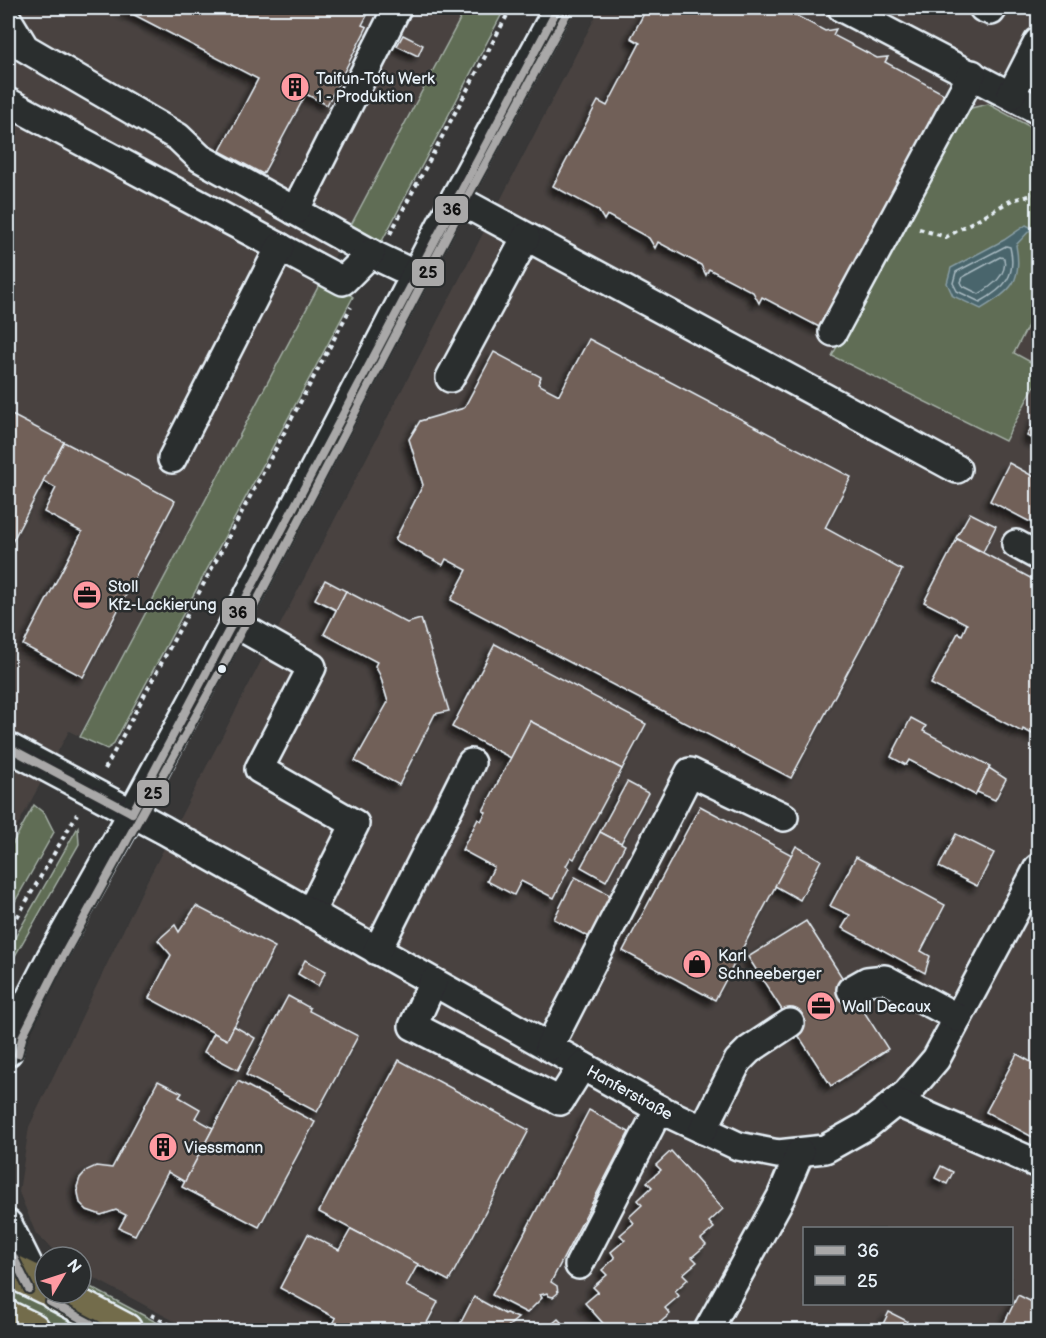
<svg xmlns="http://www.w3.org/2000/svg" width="1046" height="1338" font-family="'Balsamiq Sans',sans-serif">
<defs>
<filter id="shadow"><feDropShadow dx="-5.5" dy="5.5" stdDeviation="3" flood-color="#0009"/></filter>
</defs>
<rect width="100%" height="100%" fill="#383737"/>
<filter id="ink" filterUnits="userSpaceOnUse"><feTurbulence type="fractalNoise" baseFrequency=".0167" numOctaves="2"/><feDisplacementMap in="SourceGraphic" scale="12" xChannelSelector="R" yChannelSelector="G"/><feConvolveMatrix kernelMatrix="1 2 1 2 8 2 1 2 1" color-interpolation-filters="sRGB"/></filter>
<g filter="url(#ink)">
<g fill="#494341" fill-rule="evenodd">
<path d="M8,8h459l-388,728 -10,-5 -61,112z"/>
<path d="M600,8h438v1322h-847l-110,-59v-14h-20l-25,-23 -17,-42 10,-65 115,-240zM804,1228h208v76h-208z"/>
</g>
<g fill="#606d54" stroke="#a4afa6" stroke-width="1.5">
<path d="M466,8h39l-124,235 -31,-16z"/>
<path d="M988,104l50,27v175l-24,47 24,13v13l-33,62 -173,-85 131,-246z"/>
<path d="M325,274l28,23 -240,448 -6,4 -27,-12z"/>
<path d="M34,805l11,9 9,18 -46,82v-62z"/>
<path d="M78,827l1,17 -71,124v-18z"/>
<path d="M81,1282l90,48h-15l-75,-39z"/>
<path d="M8,1288l82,42h-33l-49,-23z"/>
</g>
<path fill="#48656c" stroke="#889da4" stroke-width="1.5" d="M1026,225l6,3 -16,17c7,38 -5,45 -35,64l-28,-13 -6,-13 4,-15 53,-28z"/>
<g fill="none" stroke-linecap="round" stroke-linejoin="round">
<g stroke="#a8b9c0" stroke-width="1.5">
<path d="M1006,246l4,1c7,29 -5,41 -30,55l-23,-11 -4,-8 3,-11z"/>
<path d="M1000,257l4,1c4,17 -12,28 -25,36l-16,-8 -2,-4 2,-5z"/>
</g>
</g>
<g fill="#716059" stroke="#e8f1f8" stroke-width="1.5" filter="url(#shadow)">
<path d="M121,8h250l-9,17 5,2 -40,78 -21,-11 -43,80 -43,-23 38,-72z"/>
<path d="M647,8h135l43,23 11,-2 -3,6 44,23 11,-1 -3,5 61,33 -123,234 -61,-32 -3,6 -6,-11 -44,-23 -3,6 -5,-10 -43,-23 -3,6 -6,-10 -42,-23 -3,5 -6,-10 -45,-24 45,-85 9,5 33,-63 -9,-5z"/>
<path d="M403,35l20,10 -5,11 -21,-10z"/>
<path d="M589,339l262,138 -26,51 77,42 -111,208 -340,-178 16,-30 -21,-11 -3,6 -48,-25 28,-55 -14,-46 11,-18 44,-13 30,-56 47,25 -3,7 21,11z"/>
<path d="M8,413l56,29 -56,108z"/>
<path d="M1038,413v29l-11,-6z"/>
<path d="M64,442l111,59 -92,176 -60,-32 59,-113 -38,-20 12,-24 -13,-7z"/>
<path d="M1009,463l29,16v47l-48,-25z"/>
<path d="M970,513l26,13 -13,26 -27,-14z"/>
<path d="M957,539l81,43v155l-15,-8 -1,3 -91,-48 27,-51 4,2 5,-11 -43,-22z"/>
<path d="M325,580l21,11 -10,19 -21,-11z"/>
<path d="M346,591l61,32 14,-4 28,92 -14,3 -36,71 -44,-24 33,-59 -8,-27 -5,-9 2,-4 -53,-28z"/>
<path d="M495,644l151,80 -24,45 -92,-48 -19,37 -59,-31z"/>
<path d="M911,718l15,8 -3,5 67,35 -15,29 -66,-35 -3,5 -15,-8z"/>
<path d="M530,721l92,48 -48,90 -3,-2 -5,9 3,2 -15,30 -33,-17 -7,14 -27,-14 7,-14 -32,-17 16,-31 3,2 5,-9 -3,-1z"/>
<path d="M989,768l17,11 -11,21 -18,-8z"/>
<path d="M627,782l21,11 -27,50 -21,-11z"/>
<path d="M700,806l92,49 -77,145 -92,-49z"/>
<path d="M600,832l25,13 -19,36 -25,-14z"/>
<path d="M956,834l38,19 -17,33 -38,-19z"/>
<path d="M796,846l25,14 -21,40 -25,-14z"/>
<path d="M856,857l89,48 -24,46 9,5 -5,17 -83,-45 8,-13 -20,-9z"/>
<path d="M575,877l39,20 -21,42 -39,-20z"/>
<path d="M196,906l79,41 -48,93 -78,-42 22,-43 -13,-15 17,-15 4,7z"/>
<path d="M806,921l82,128 -57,37 -83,-129z"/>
<path d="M305,960l21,11 -8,15 -20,-12z"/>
<path d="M288,996l22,12 -1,3 49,25 -41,76 -71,-37z"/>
<path d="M234,1026l21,12 -17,32 -34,-18 10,-19 13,7z"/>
<path d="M1017,1054l21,12v74l-52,-28z"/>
<path d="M399,1060l130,70 -80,151 -130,-69z"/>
<path d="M158,1081l24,12 -3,4 21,12 -5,9 18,10 -28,54 -17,-10 -33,63 -16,-7 7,-13 -10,-5 -15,5 -14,-5 -7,-7 -3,-16 3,-9 7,-8 9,-4 16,2z"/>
<path d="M238,1081l77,41 -56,105 -77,-40z"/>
<path d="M589,1110l40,22 -78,150 6,4 1,7 -5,4 -4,-1 -2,-3 -7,2 2,3 -15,15 -35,-18z"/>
<path d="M671,1151l52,58 -14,13 5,6 -13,11 5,6 -14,12 5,5 -14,12 5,5 -13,12 4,5 -14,12 5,6 -13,11 4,5h-52l-24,-27 13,-11 -5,-5 14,-12 -5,-5 13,-12 -4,-6 14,-12 -5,-5 14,-12 -5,-6 13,-12 -4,-5 14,-13 -5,-5 14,-12 -5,-5z"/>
<path d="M941,1166l12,6 -6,12 -12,-6z"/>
<path d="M351,1229l67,35 -12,22 32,16 -15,28h-63l-7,-3 -2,3h-10l-9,-4 4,-8 -56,-30 28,-54 31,16z"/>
<path d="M1018,1295l20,10v25h-37z"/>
<path d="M474,1297l31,17 1,-1 12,5 -14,12h-47z"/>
<path d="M889,1312l18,9 -4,7 4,2h-27z"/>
<path d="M558,1319l11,11h-24z"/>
</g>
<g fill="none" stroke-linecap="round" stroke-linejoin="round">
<g stroke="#e8f1f8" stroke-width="32">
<g id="minor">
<path d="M842,8l196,102"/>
<path d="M983,8l8,3 2,-3"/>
<path d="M8,20l17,28 153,89 22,21 178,99 38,18"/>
<path d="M1011,95l27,-53"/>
<path d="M8,102l335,179 28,-28"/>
<path d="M455,198l502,271"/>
<path d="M295,211l102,-203"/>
<path d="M833,332l139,-258"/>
<path d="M450,378l76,-141"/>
<path d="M172,459l108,-212"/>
<path d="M1016,544l22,12"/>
<path d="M234,623l78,44 -53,102 96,55 -45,89"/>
<path d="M8,747l156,83 495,279 79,37 40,8 47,-5 41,-23 41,-33 29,-34 102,-191"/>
<path d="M377,951l94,-188"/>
<path d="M433,982l-20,44 147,75 22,-35"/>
<path d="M851,990l16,-9 18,-2 73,39"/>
<path d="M549,1047l141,-275 94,45"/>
<path d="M8,1052l5,-21 38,-74 81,-144 80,-148 243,-467 103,-190"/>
<path d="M896,1102l142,62"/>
<path d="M703,1130l35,-69 11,-11 41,-27"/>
<path d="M8,1224l30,60"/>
<path d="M579,1265l80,-156"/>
<path d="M708,1330l73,-133 19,-45"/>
</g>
</g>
<g stroke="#e8f1f8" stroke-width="38">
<g id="major">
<path d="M8,1269l37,18"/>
<path d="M55,1293l70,37"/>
<path d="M8,1318l25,12"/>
</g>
</g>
<g stroke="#e8f1f8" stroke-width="4" stroke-dasharray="4.5 4.5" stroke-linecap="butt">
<path d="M919,229l27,8 66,-37 26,-6"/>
<path d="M390,234l121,-226"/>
<path d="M105,769l246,-462"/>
<path d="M8,933l69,-119"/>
<path d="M151,1315l29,15"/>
</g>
<use href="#minor" stroke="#2a2d2e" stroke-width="27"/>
<use href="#major" stroke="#736c4b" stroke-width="33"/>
<g stroke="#2a2d2e" stroke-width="12">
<g id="bus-1">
<path d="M8,747l124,66"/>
<path d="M132,813l426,-805"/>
</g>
</g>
<g stroke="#2a2d2e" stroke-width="12">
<g id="bus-2">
<path d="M18,1054l5,-19 37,-73 161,-292 243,-467 103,-190"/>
<path d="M8,1246l21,43"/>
<path d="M50,1302l53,28"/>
</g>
</g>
<use href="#bus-1" stroke="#a9a8a8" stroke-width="8"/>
<use href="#bus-2" stroke="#a9a8a8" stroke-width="8"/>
</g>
</g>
<defs>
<g id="building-disc" transform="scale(1.5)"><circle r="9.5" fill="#ff9aa2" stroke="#2a2d2e"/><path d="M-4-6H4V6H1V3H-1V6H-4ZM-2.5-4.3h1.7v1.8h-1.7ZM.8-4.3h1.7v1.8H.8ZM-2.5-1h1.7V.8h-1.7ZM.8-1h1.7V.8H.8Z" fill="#111"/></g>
<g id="office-disc" transform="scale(1.5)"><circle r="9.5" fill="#ff9aa2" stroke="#2a2d2e"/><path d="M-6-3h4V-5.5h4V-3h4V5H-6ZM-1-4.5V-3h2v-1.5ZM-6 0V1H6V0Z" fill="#111"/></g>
<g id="shop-disc" transform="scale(1.5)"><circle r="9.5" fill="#ff9aa2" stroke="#2a2d2e"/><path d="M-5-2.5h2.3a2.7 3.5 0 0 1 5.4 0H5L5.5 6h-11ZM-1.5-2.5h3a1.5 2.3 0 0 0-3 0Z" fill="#111"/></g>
</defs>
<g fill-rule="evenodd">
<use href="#building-disc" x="295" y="87"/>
<use href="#office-disc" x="87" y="595"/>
<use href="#shop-disc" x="697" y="964"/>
<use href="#office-disc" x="821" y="1006"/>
<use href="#building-disc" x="163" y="1147"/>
</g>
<circle fill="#e8f1f8" stroke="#2a2d2e" stroke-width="2" cx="222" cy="669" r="5"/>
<g text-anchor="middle" stroke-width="5" stroke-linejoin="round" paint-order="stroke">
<g font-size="16" fill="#e8f1f8" stroke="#2a2d2e" text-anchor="start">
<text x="316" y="84">Taifun-Tofu Werk<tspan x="316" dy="18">1 - Produktion</tspan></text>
<text x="108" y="592">Stoll<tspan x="108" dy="18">Kfz-Lackierung</tspan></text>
<text x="718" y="961">Karl<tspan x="718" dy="18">Schneeberger</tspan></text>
<text x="842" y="1012">Wall Decaux</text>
<text x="184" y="1153">Viessmann</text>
</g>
<g font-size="16" fill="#e8f1f8" stroke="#2a2d2e">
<text transform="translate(630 1092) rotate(29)" y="6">Hanferstraße</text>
</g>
</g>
<g stroke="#2a2d2e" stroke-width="2">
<rect x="434" y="195" width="35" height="29" rx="6" fill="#a9a8a8"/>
<rect x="411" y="258" width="34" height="29" rx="6" fill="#a9a8a8"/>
<rect x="221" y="597" width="35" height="29" rx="6" fill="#a9a8a8"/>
<rect x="136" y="779" width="34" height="28" rx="6" fill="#a9a8a8"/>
</g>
<g font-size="16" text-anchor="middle" font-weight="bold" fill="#111">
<text x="452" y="215">36</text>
<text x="428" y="278">25</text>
<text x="238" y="618">36</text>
<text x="153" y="799">25</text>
</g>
<rect width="1046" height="1338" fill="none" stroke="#2a2d2e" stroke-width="30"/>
<rect x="15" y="15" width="1016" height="1308" fill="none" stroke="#e8f1f8" stroke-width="2" filter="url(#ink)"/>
<rect x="803" y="1227" width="210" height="78" fill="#2a2d2e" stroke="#767b7f" stroke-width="1.5"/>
<rect x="815" y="1246" width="30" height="9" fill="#a9a8a8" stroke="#767b7f" stroke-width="1.5"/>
<text x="857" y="1257" font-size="18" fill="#e8f1f8">36</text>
<rect x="815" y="1276" width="30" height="9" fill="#a9a8a8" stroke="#767b7f" stroke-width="1.5"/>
<text x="857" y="1287" font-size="18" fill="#e8f1f8">25</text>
<g transform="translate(63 1275) rotate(51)"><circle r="28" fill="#2a2d2e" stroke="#767b7f" stroke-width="1.5"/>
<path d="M0-4.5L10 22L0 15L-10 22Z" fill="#ff9aa2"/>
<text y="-9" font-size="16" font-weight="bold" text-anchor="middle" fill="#e8f1f8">N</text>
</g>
</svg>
